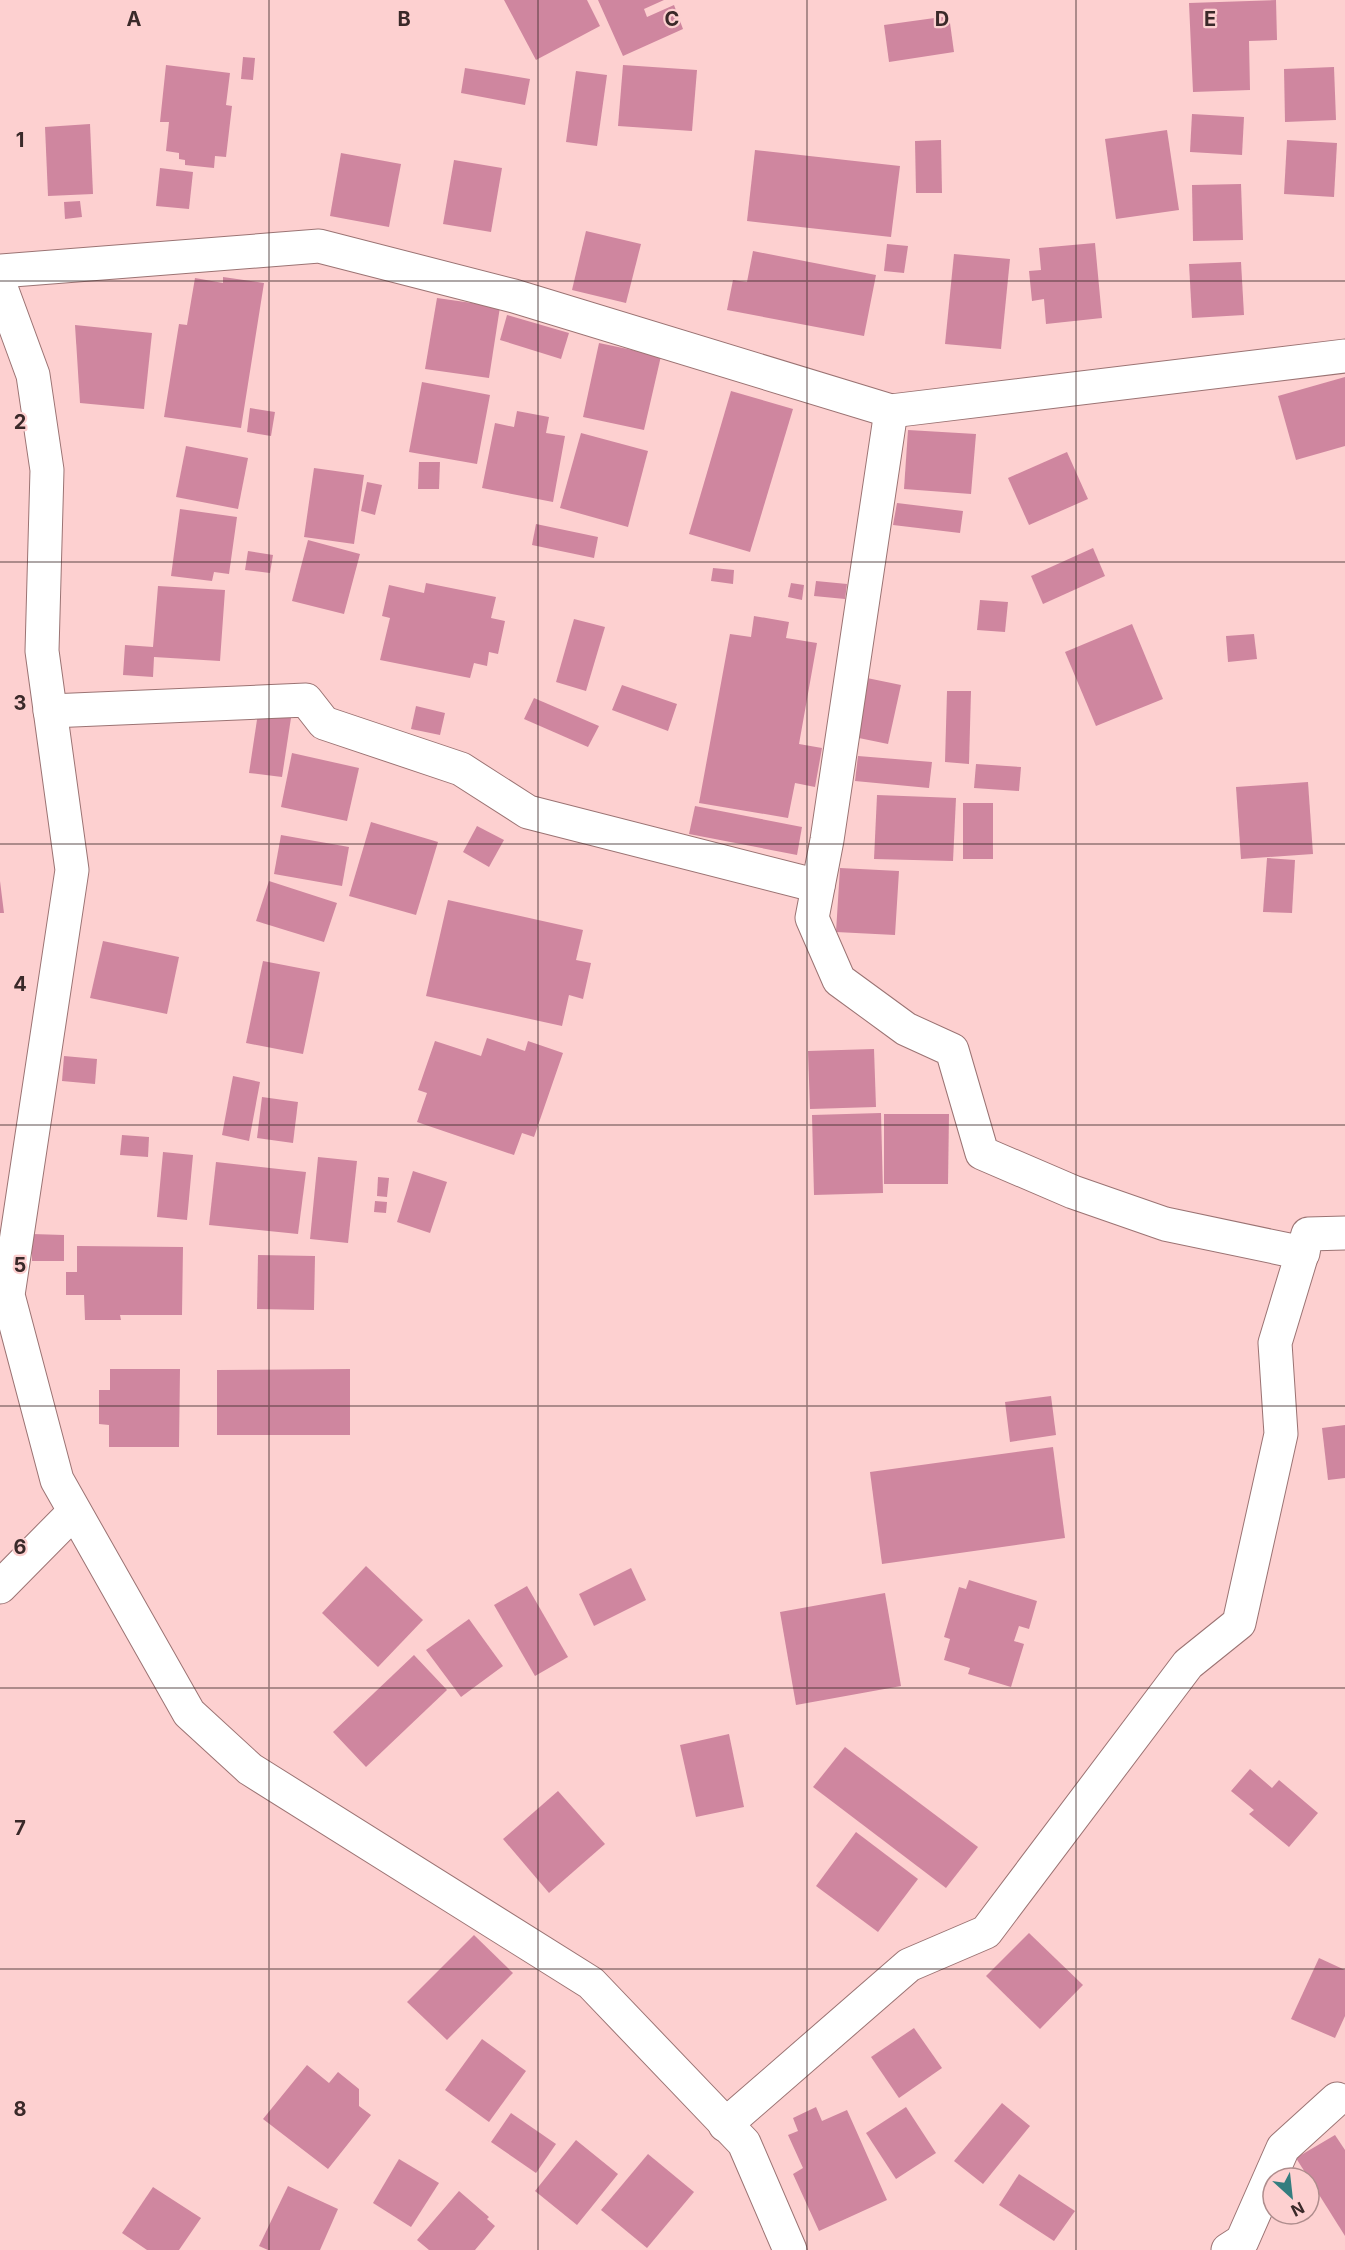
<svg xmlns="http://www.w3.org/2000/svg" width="1345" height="2250" font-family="Inter,sans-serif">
<rect width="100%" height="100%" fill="#fdd0d0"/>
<g fill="#cf869f">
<path d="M504,0h83l13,26 -64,34z"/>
<path d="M598,0h66l-20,9 3,8 27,-12 9,24 -60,27z"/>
<path d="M1276,0l1,40 -28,1 1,49 -57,2 -4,-89z"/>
<path d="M949,16l5,36 -65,10 -5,-37z"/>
<path d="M243,57l12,1 -2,22 -12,-1z"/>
<path d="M166,65l64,8 -4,32 6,1 -6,51 -11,-1 -1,12 -29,-3v-5l-6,-1v-6l-13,-2 3,-29h-9z"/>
<path d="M623,65l74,5 -5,61 -74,-5z"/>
<path d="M1334,67l2,53 -51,2 -1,-53z"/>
<path d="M465,68l65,11 -5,26 -64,-12z"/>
<path d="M576,71l31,4 -10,71 -31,-4z"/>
<path d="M1192,114l52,3 -2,38 -52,-3z"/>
<path d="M90,124l3,70 -45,2 -3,-69z"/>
<path d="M1167,130l12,80 -63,9 -11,-80z"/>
<path d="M941,140l1,53h-26l-1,-52z"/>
<path d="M1287,140l50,3 -3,54 -50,-3z"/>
<path d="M755,150l145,16 -9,71 -144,-16z"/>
<path d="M341,153l60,11 -12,63 -59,-11z"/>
<path d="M454,160l48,8 -11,64 -48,-8z"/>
<path d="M160,168l33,4 -4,37 -33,-3z"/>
<path d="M1241,184l2,56 -50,1 -1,-56z"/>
<path d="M80,201l2,16 -17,2 -1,-17z"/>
<path d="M586,231l55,13 -15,59 -54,-13z"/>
<path d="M1095,243l7,75 -56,6 -2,-25 -12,2 -3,-30 12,-1 -2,-22z"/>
<path d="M887,244l21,2 -4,27 -20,-2z"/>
<path d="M753,251l123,24 -12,61 -137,-26 6,-30 14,2z"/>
<path d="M954,254l56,5 -9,90 -56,-5z"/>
<path d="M1241,262l3,53 -52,3 -3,-54z"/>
<path d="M223,277l41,6 -23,145 -77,-11 15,-93 8,1 8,-47 28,5z"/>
<path d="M437,298l63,9 -11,71 -64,-9z"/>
<path d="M507,315l62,18 -8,26 -61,-19z"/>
<path d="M75,325l77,8 -8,76 -64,-6z"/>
<path d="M599,343l62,13 -17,74 -61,-13z"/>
<path d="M1345,377v69l-49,14 -18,-64z"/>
<path d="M422,382l68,13 -13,69 -68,-12z"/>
<path d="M731,391l62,18 -43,143 -61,-18z"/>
<path d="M250,408l25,4 -4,24 -24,-4z"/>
<path d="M517,411l32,6 -3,16 19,3 -12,66 -71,-14 13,-65 19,4z"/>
<path d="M908,430l68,4 -5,60 -67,-5z"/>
<path d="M581,433l67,18 -20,76 -68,-19z"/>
<path d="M186,446l62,12 -10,51 -62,-12z"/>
<path d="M1067,452l21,47 -59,26 -21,-47z"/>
<path d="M419,462h21l-1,27h-21z"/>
<path d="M314,468l50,7 -10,69 -50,-7z"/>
<path d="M367,482l15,3 -7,30 -14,-4z"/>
<path d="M897,503l66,8 -3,22 -67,-8z"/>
<path d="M180,509l57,8 -8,57 -15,-2 -2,9 -41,-5z"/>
<path d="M536,524l62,13 -4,21 -62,-13z"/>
<path d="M308,540l52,14 -16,60 -52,-13z"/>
<path d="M1093,548l12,28 -62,28 -12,-28z"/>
<path d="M248,551l25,4 -3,18 -25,-3z"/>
<path d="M713,568l21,2 -1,14 -22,-3z"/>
<path d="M816,581l31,3 -2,15 -31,-3z"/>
<path d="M426,583l70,14 -5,21 14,3 -7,33 -9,-2 -2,14 -13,-3 -4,15 -90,-18 10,-42 -8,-2 7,-31 35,8z"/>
<path d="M791,583l13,2 -2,15 -14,-3z"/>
<path d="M158,586l67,4 -5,71 -66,-4 -1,20 -30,-2 2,-30 28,2z"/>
<path d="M980,600l28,2 -3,30 -28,-2z"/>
<path d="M754,616l35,6 -3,16 31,5 -18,101 23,4 -7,39 -20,-4 -7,35 -89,-15 31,-169 21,3z"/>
<path d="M574,619l31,8 -19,64 -30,-9z"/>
<path d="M1132,624l31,75 -67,27 -31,-74z"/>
<path d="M1254,634l3,25 -29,3 -2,-26z"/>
<path d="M867,678l34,7 -13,59 -34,-7z"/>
<path d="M622,685l55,19 -9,27 -56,-21z"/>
<path d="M947,691h24l-2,73 -24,-2z"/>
<path d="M534,698l65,28 -11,21 -64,-28z"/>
<path d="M416,706l29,7 -5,22 -29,-6z"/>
<path d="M258,713l33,5 -9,59 -33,-4z"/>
<path d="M292,753l67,15 -12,53 -66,-14z"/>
<path d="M858,756l74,6 -3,26 -74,-7z"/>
<path d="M976,764l45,3 -2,24 -45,-3z"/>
<path d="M1308,782l5,72 -72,5 -5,-72z"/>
<path d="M877,795l79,3 -3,63 -79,-2z"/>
<rect x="963" y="803" width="30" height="56"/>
<path d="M695,806l107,21 -5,28 -108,-21z"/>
<path d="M371,822l67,20 -22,73 -67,-19z"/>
<path d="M477,826l27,14 -15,27 -26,-15z"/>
<path d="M281,835l68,12 -7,39 -68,-12z"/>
<path d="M1267,858l28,2 -3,53 -29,-1z"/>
<path d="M840,868l59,3 -4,64 -59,-3z"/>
<path d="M0,881l4,32h-4z"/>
<path d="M269,881l68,22 -13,39 -68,-21z"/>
<path d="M448,900l135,30 -7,30 15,3 -8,36 -14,-4 -7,31 -136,-30z"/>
<path d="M103,941l76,16 -12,57 -77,-16z"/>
<path d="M263,961l57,11 -17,82 -57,-11z"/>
<path d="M487,1038l38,13 3,-10 35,12 -29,84 -12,-4 -8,22 -97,-33 10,-29 -9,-3 17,-49 46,15z"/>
<path d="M874,1049l2,58 -66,2 -2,-58z"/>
<path d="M64,1056l33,3 -2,25 -33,-3z"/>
<path d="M233,1076l27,6 -11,59 -27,-6z"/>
<path d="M262,1097l36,5 -5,41 -36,-5z"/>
<path d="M881,1113l2,80 -69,2 -2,-80z"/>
<path d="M884,1114h65l-1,70h-64z"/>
<path d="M122,1135l27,2 -1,20 -28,-2z"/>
<path d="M163,1152l30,3 -6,65 -30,-3z"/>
<path d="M318,1157l39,4 -9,82 -38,-4z"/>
<path d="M216,1162l90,10 -8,62 -89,-9z"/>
<path d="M413,1171l34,11 -17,51 -33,-11z"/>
<path d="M378,1177l11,1 -2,19 -10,-1z"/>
<path d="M375,1201l12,1 -1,11 -12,-1z"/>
<path d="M32,1234l32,1v26h-32z"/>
<path d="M77,1246l106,1 -1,68h-62l1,5h-36l-1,-25h-18v-23h11z"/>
<path d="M258,1255l57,1 -1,54 -57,-1z"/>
<path d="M110,1369h70l-1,78h-70v-22l-10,-1v-34h11z"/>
<path d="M350,1369v66h-133v-65z"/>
<path d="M1051,1396l5,39 -46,7 -5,-40z"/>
<path d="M1345,1425v53l-17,2 -6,-52z"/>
<path d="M1053,1447l12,91 -183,26 -12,-92z"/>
<path d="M366,1566l57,54 -45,47 -56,-54z"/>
<path d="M631,1568l15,32 -52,26 -15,-32z"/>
<path d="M969,1580l68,21 -8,28 -10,-3 -5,15 10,3 -13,43 -43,-13 2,-6 -26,-8 6,-21 -6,-2 15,-50 7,2z"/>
<path d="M527,1586l41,71 -33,19 -41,-71z"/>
<path d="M885,1593l16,93 -105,19 -16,-93z"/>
<path d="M469,1619l34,47 -42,31 -35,-47z"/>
<path d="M414,1655l33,35 -81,77 -33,-35z"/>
<path d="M729,1734l15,73 -48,10 -16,-72z"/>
<path d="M845,1747l133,100 -32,41 -133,-101z"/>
<path d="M1250,1769l22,19 7,-8 39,33 -29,34 -40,-33 5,-4 -23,-19z"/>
<path d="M558,1791l47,53 -56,49 -46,-54z"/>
<path d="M856,1832l62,47 -40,53 -62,-46z"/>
<path d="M1029,1933l54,52 -43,44 -54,-53z"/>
<path d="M474,1935l39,38 -66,67 -40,-38z"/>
<path d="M1319,1958l26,12v46l-10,22 -44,-19z"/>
<path d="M914,2028l28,40 -43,30 -28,-41z"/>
<path d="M482,2039l44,32 -37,51 -44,-32z"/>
<path d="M307,2065l22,18 9,-11 21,17v17l12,9 -43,54 -65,-50z"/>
<path d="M1002,2103l28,23 -47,58 -29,-23z"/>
<path d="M816,2107l6,14 25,-11 40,90 -68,31 -26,-57 10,-6 -15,-33 10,-4 -5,-13z"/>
<path d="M906,2107l30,46 -40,26 -30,-46z"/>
<path d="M511,2113l45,31 -20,29 -45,-31z"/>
<path d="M1335,2135l10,15v86l-49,-78z"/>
<path d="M576,2140l42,34 -41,51 -42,-34z"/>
<path d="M648,2154l46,38 -47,56 -46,-38z"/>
<path d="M399,2159l40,24 -28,44 -38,-24z"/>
<path d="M1019,2174l56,37 -21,30 -55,-36z"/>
<path d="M288,2186l50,23 -18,41h-52l-9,-4z"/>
<path d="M153,2187l48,31 -22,32h-32l-25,-17z"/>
<path d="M459,2191l30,26 -2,2 8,7 -20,24h-46l-12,-10z"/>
</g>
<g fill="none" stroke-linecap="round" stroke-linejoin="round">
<g stroke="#9b7373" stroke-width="35">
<g id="minor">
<path d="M0,271l319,-25 195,50 377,115 454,-55"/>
<path d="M0,285l33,90 14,95 -5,181 30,219 -64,425 49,185 132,233 61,56 341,214 153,160 46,107"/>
<path d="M891,411l-64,429 -15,78 27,62 67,49 46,21 30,103 91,39 92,32 138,29"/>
<path d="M50,711l256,-11 18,23 137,46 67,43 290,74"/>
<path d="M0,1587l74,-75"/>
<path d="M725,2125l184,-160 77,-33 202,-268 51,-41 42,-189 -6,-91 33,-109 37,-1"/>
<path d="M1228,2250l14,-9 41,-93 54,-49"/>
</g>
</g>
<use href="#minor" stroke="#fff" stroke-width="33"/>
</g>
<path fill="none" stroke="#3a2929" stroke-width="1.5" stroke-opacity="0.55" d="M269,0v2250M538,0v2250M807,0v2250M1076,0v2250M0,281h1345M0,562h1345M0,844h1345M0,1125h1345M0,1406h1345M0,1688h1345M0,1969h1345"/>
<g font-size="20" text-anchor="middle" font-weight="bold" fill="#3a2929" stroke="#fdd0d0" stroke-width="4.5" stroke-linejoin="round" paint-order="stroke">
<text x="134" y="26">A</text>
<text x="404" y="26">B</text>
<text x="672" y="26">C</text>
<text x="942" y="26">D</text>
<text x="1210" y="26">E</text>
<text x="20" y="147">1</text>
<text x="20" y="429">2</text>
<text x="20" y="710">3</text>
<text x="20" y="991">4</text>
<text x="20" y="1272">5</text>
<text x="20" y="1554">6</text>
<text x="20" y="1835">7</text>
<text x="20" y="2116">8</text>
</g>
<g transform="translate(1291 2196) rotate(153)"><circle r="28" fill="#fdd0d0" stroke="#af8d8d" stroke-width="1.5"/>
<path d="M0-4.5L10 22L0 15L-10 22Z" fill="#347d7f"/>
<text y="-9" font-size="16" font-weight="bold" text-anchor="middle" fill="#3a2929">N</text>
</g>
</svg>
